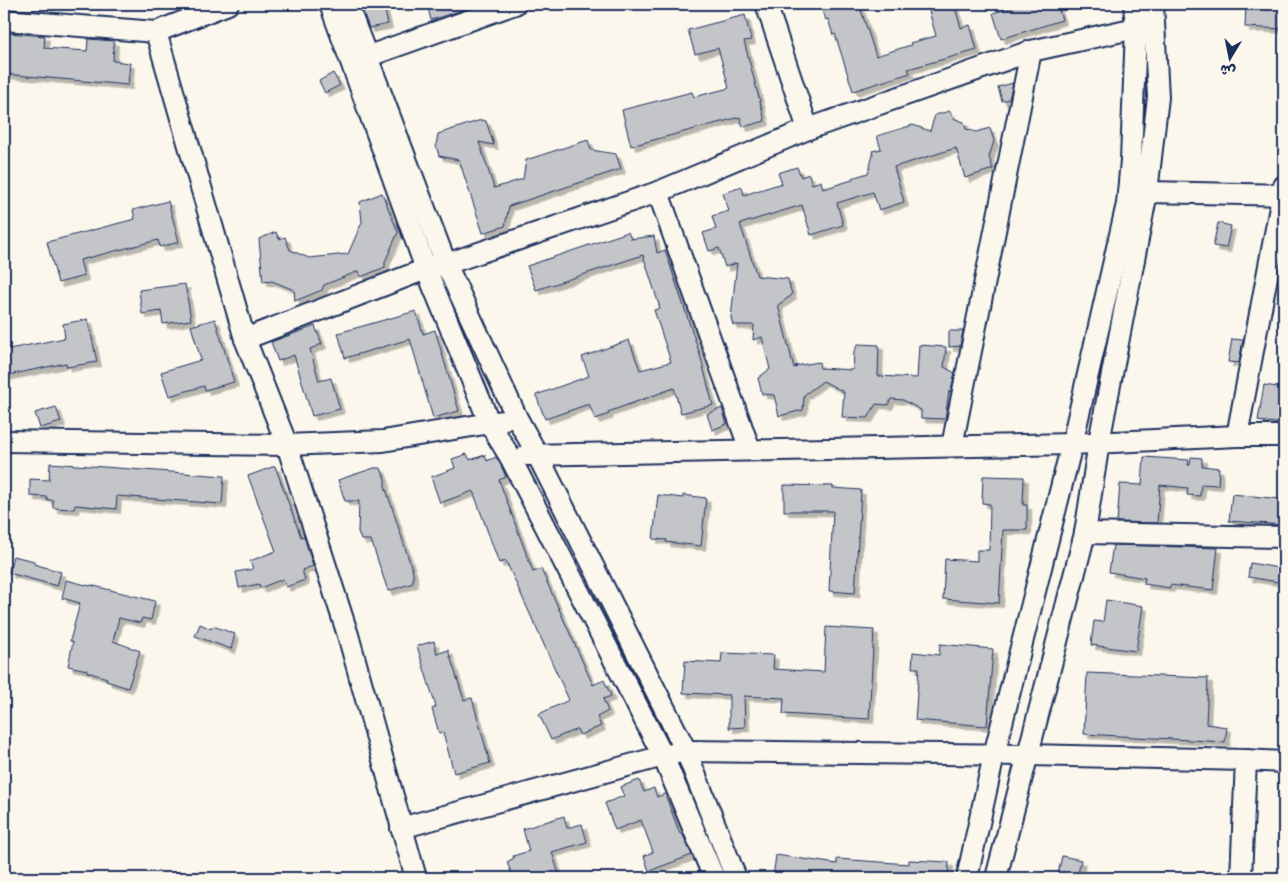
<svg xmlns="http://www.w3.org/2000/svg" width="1288" height="882" font-family="'Architects Daughter','Playpen Sans Arabic',sans-serif">
<defs>
<filter id="shadow"><feDropShadow dx="4.5" dy="4.5" stdDeviation="0" flood-color="#0004"/></filter>
</defs>
<rect width="100%" height="100%" fill="#fbf7ec"/>
<filter id="ink" filterUnits="userSpaceOnUse"><feTurbulence type="fractalNoise" baseFrequency=".02" numOctaves="2"/><feDisplacementMap in="SourceGraphic" scale="10" xChannelSelector="R" yChannelSelector="G"/><feConvolveMatrix kernelMatrix="1 2 1 2 8 2 1 2 1" color-interpolation-filters="sRGB"/></filter>
<g filter="url(#ink)">
<g fill="#c3c5c9" stroke="#1b2f5e" filter="url(#shadow)">
<path d="M360,4h23l5,20 -19,4z"/>
<path d="M427,4h48v2l-44,14z"/>
<path d="M820,4h39l17,52 35,-11 -1,-2 26,-7 -9,-32h27l7,24 9,-3 7,25 -69,19 2,4 -57,18 -18,-57 -2,1 -5,-16 -2,1z"/>
<path d="M1024,4h33l5,16 -61,19 -8,-26z"/>
<path d="M1246,4h38v25l-39,-2z"/>
<path d="M745,15l6,25 -7,1 21,80 -22,6 -3,-10 -109,29 -9,-36 70,-18 2,5 35,-9 -11,-40 -23,6 -7,-24z"/>
<path d="M8,33l37,3 -1,12 43,3 1,-12 26,2 -1,20 17,2 -2,22 -124,-11v-22h3z"/>
<path d="M333,73l7,12 -15,8 -6,-12z"/>
<path d="M1013,83l-4,16 -7,2 -4,-14z"/>
<path d="M950,111l3,7 11,4 2,7 10,3 14,-4 4,13 -5,16 4,12 -28,9 -9,-30 -62,19 10,35 -25,8 -6,-18 -36,11 6,22 -32,10 -9,-30 -62,19 17,52 31,3 4,16 -14,10 16,63 3,-1 -2,-1 24,-4 1,6 33,2 1,-18 4,-8 21,1 -1,31 39,2 2,-33 27,2 -2,20 11,6 -4,19 -2,-1 -4,28 -24,-1v-8l-18,-10 -12,-1 -3,6 -12,-1 -8,14 -26,-1 2,-25 -21,-11 -19,14 -1,15 -24,6 -5,-21 -12,-1 -4,-16 12,-9 -8,-32 -9,3 1,-15h-21l-2,-7 6,-55 -12,4 -6,-19 -10,3 -6,-18 13,-4 -4,-13 17,-5 -6,-18 19,-6 2,8 38,-12 -4,-10 19,-6 4,10 8,-3 3,10 9,-3 2,8 29,-9v-2l16,-5 5,-18 -1,-4 9,-2 -4,-13 36,-11 17,6 5,-16z"/>
<path d="M481,120l5,1 8,24 -15,-3 15,46 29,-9 3,-19 62,-20 3,10 25,4 5,15 -112,37 -4,20 -22,7 -24,-73 -20,-4 -3,-11 2,-11z"/>
<path d="M382,193l16,39 -13,30v5l-24,10 -2,-6 -35,14 -2,5 -27,11 -1,-11 -22,-9 -9,1 -4,-43 17,-7 3,7 6,-2 5,13 19,8 39,-4 14,-32 -2,-20z"/>
<path d="M168,201l11,41 -19,5 -2,-7 -78,20 4,16 -26,7 -11,-41 88,-23 -2,-9z"/>
<path d="M1218,223l13,3 -5,22 -13,-2z"/>
<path d="M628,232l3,7 23,-3 3,17 8,-3 35,105 13,50 -32,8 -7,-25 -66,24 1,2 -14,5 -6,-15 -44,15 -9,-24 53,-19 -7,-19 47,-17 11,30 31,-8 -17,-52 6,-2 -17,-53 -107,35 -9,-24z"/>
<path d="M185,284l6,36 -28,4 -2,-13 -19,3 -3,-24z"/>
<path d="M416,311l7,23 12,-4 24,81 -26,7 -23,-79 -65,19 -7,-25z"/>
<path d="M88,319l9,43 -30,5 -1,-4 -62,13v-26l61,-12 -2,-14z"/>
<path d="M215,319l19,63 -29,8 -1,-4 -35,10 -8,-24 40,-12 -10,-34z"/>
<path d="M315,326l7,18 -12,5 9,32 12,-3 9,31 -28,7 -18,-61 -16,6 -7,-19z"/>
<path d="M949,331h14l-3,15 -11,1z"/>
<path d="M1232,339l11,1 -4,23 -11,-1z"/>
<path d="M1264,385l20,3v36l-26,-3z"/>
<path d="M56,407l5,15 -21,6 -5,-15z"/>
<path d="M722,408l5,16 -15,6 -5,-16z"/>
<path d="M467,454l3,6 15,-5 2,6 9,-4 4,6 6,14 -7,3 34,92 8,-3 52,116 11,-5 7,16 -8,3 5,12 -11,6 4,9 -21,9 -3,-6 -26,11 -12,-26 30,-14 -63,-139 -7,2 -26,-72 -33,12 -9,-26 24,-9 -3,-9z"/>
<path d="M1144,457l45,3 -1,5h2l1,-8 11,1v8l17,2 -1,17 -17,-1 -1,12 -13,-1 1,-7 -28,-3 -3,38 -40,-1 3,-38 22,1z"/>
<path d="M50,463l174,13 -2,28 -105,-8 -1,13 -41,-4 -1,4 -21,-1v-8h-6v-3l-17,-1v-17l19,1z"/>
<path d="M275,466l26,71 3,-1 9,30 -11,4 3,10 -19,7 -3,-8 -23,9 -1,-4 -20,4 -3,-16 17,-3 -3,-8 26,-10 -28,-75z"/>
<path d="M374,468h7l4,11v7l28,86v11l-25,8 -17,-51h-10l-3,-8 1,-31h-14l-7,-21z"/>
<path d="M983,476l41,1 -1,28h4v25h-24l-4,73 -56,-4 2,-40 32,2v-11h12l1,-46 -8,-1z"/>
<path d="M784,485l49,1v2l28,2 -6,103 -26,-2 4,-80h-49z"/>
<path d="M1232,494l49,5 -1,9 4,1v16l-55,-4z"/>
<path d="M658,495l25,3v-3l23,3 -5,48 -35,-4 1,-2 -14,-1z"/>
<path d="M1113,545l105,3 -5,42 -43,-5v3l-26,-4 1,-6 -36,-6z"/>
<path d="M13,556l21,5v3l27,8 -4,14 -48,-13z"/>
<path d="M1250,563l34,6v14l-36,-6z"/>
<path d="M66,580l24,6v-1l65,16 -4,19 -9,-2 -2,5 -21,-5 -6,23 27,10 -12,37 -22,-7 1,-3 -20,-6v-2l-19,-4 5,-24 -3,-1 10,-38 -18,-5z"/>
<path d="M1106,600l37,6 -7,45 -45,-6 3,-24 9,1z"/>
<path d="M200,624l11,5 2,-3 22,8 -4,15 -36,-13z"/>
<path d="M826,627l48,3 -5,89 -86,-5 1,-16 -40,-2 1,31 -16,1v-33l-46,-2 2,-32 36,2 1,-10 52,2 -1,14 51,3z"/>
<path d="M434,641l3,13 11,-4 16,50 8,-2 18,65 -36,10 -11,-41 -4,1 -7,-24 4,-2 -19,-61z"/>
<path d="M940,644l53,5 -6,77 -72,-6 4,-52h-7l1,-16 26,3z"/>
<path d="M1087,673l121,5 -2,46 21,3 -2,15 -141,-8z"/>
<path d="M639,780l5,12 10,-4 3,9 8,-3 15,40 2,-1 10,22 -43,16 -5,-15 9,-4 -12,-32 -26,10 -10,-27 19,-7 -4,-9z"/>
<path d="M564,816l3,12 15,-4 5,18 -35,10 8,26h-33l-1,-4 -7,1 -1,-2 -6,2 -5,-13 7,-4 -1,-2 16,-5 -6,-22z"/>
<path d="M776,855l61,9v-5l72,5v-4l40,2 -1,16h-175z"/>
<path d="M1062,856l19,4 -4,18h-20z"/>
</g>
<g fill="none" stroke-linecap="round" stroke-linejoin="round">
<g stroke="#1b2f5e" stroke-width="24">
<g id="minor">
<path d="M330,4l96,265 64,155 20,33 153,299 51,122"/>
<path d="M347,4l99,260 71,154 20,36 149,297 50,127"/>
<path d="M766,4l42,125"/>
<path d="M4,20l152,12 72,-28"/>
<path d="M156,32l89,307 42,106 61,190 68,243"/>
<path d="M366,57l149,-53"/>
<path d="M658,192l92,258"/>
<path d="M1147,192l137,3"/>
<path d="M245,339l181,-70 20,-5 212,-72 150,-63 223,-78 105,-23"/>
<path d="M1237,436l47,-250"/>
<path d="M4,441l283,4 96,-4 119,-20"/>
<path d="M952,446l79,-395"/>
<path d="M527,455l545,-11 165,-8h47"/>
<path d="M1085,533l199,4"/>
<path d="M401,828l262,-72 23,-5 342,4 218,5 38,2"/>
<path d="M967,878l27,-123 78,-311 55,-240 4,-44 5,-132 -2,-24"/>
<path d="M996,878l89,-345 14,-91 48,-250 11,-95 -5,-93"/>
<path d="M1241,878l5,-118"/>
</g>
</g>
<use href="#minor" stroke="#fbf7ec" stroke-width="20"/>
</g>
</g>
<rect width="1288" height="882" fill="none" stroke="#fbf7ec" stroke-width="20"/>
<rect x="10" y="10" width="1268" height="862" fill="none" stroke="#1b2f5e" stroke-width="2" filter="url(#ink)"/>
<g transform="translate(1230 58) rotate(190)" stroke="#fbf7ec" stroke-width="4" paint-order="stroke">
<path d="M0-4L9 19L0 12L-9 19Z" fill="#1b2f5e"/>
<text y="-8" font-size="14" font-weight="bold" text-anchor="middle" fill="#1b2f5e">ش</text>
</g>
</svg>
